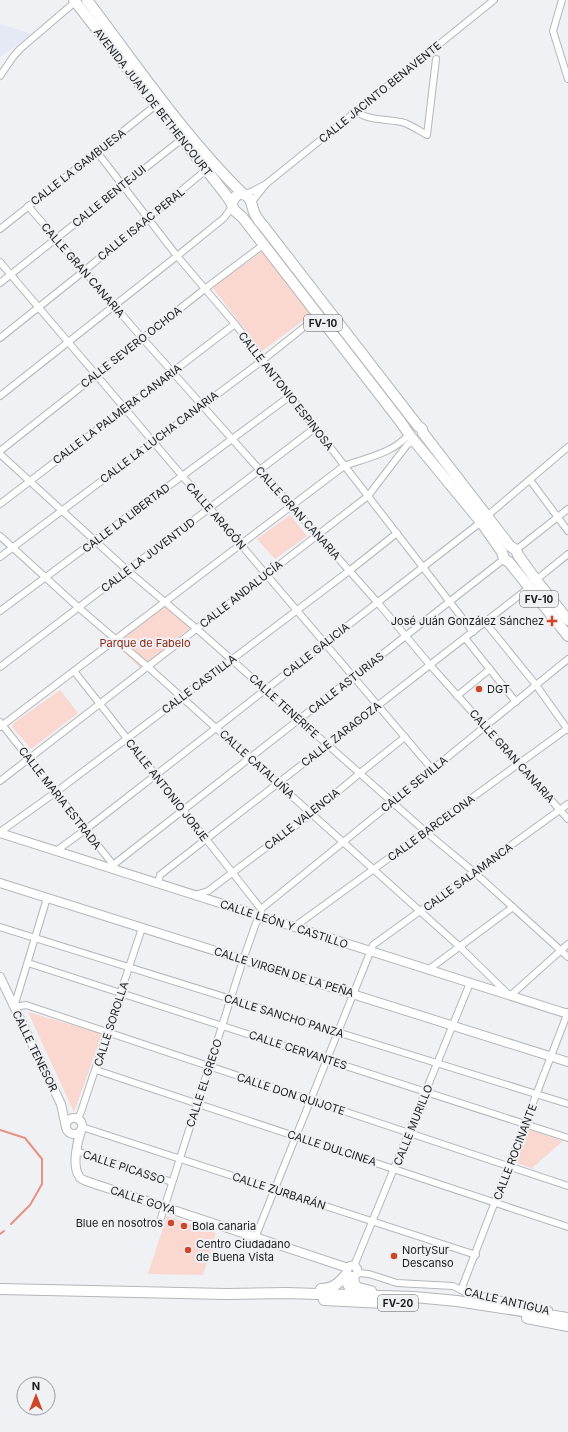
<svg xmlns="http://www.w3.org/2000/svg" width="568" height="1432" font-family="Inter,sans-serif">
<rect width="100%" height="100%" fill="#eff1f5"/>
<path fill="#e4e9f5" d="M0,24l32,10 -32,23z"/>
<g fill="#fad7cf">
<path d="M263,251l49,63 -50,37 -50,-64z"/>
<path d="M290,515l17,21 -32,23 -18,-20z"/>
<path d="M165,606l25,22 -50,40 -24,-24z"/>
<path d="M60,690l18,23 -47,36 -19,-22 2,-4z"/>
<path d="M28,1012l74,22 -28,78z"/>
<path d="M527,1129l36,12 -30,26 1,2 -20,-7z"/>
<path d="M167,1216l49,17 -13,42 -55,-1z"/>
</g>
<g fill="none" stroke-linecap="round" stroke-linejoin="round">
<g stroke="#e7927f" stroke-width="2">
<path d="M0,1130l25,8 17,21v25l-12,21 -19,19"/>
<path d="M0,1234l4,-3"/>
</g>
<g stroke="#b3b6ba" stroke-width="8">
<g id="minor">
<path d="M562,0l-9,31 15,48"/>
<path d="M0,76l13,-19 7,-8 55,-47"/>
<path d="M356,111c13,11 34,7 49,12 7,3 15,8 22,12l9,-76"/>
<path d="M97,152l80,104 58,68 238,308"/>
<path d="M266,184l228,-184"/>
<path d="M244,195l9,-4 13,-7 -15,19"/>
<path d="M28,206l108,125 242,272 52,62 138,154"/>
<path d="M0,229l156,-124"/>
<path d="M0,262l432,507"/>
<path d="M0,283l182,-144"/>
<path d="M0,338l84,-67 122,-101"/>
<path d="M0,396l177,-140 47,-38 8,-11"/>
<path d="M0,451l206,-163 57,-43"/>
<path d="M0,454l127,116 70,59 229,203 48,40 94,85"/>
<path d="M530,480l38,51"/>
<path d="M0,504l235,-180"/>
<path d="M487,516l81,-69"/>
<path d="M0,536l79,72 69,59 312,280 50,49 58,-52"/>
<path d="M516,550l52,-41"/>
<path d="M0,557l263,-197 55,-44"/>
<path d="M536,580l32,-26"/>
<path d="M0,611l290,-215"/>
<path d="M485,622l51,63 32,45"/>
<path d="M465,638l51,64"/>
<path d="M0,667l315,-239"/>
<path d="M74,671l187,238"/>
<path d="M457,696l33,-27"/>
<path d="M0,722l115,145"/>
<path d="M0,727l344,-261c22,-8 50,-13 65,-32"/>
<path d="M0,781l368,-285 39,-51 7,-5"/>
<path d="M0,832l56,-40 293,-221 48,-38"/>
<path d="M56,851l29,-21 396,-308"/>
<path d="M113,865l391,-306"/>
<path d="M158,884l2,-9 370,-288"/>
<path d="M195,895l13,-4 103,-77 49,-41 45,-36"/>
<path d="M47,898l-33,109 12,-2 542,181"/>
<path d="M261,909l307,-250"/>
<path d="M0,927l568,177"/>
<path d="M294,927l274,-199"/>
<path d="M28,963l540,175"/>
<path d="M428,970l85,-63"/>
<path d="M96,1070l472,157"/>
<path d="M78,1119l3,-7 61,-184"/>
<path d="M82,1127l394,128"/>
<path d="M76,1151l96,31"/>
<path d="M161,1218l82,-258 13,-37 5,-7v-4"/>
<path d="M255,1238l118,-293 195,-141"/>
<path d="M354,1266l116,-283"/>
<path d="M358,1273l11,1 28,9 56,3 14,7 82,17"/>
<path d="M461,1290l107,-278"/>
</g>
</g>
<g stroke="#b3b6ba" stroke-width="10">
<g id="tertiary">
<path d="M0,833l568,181"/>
<path d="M0,883l568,179"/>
<path d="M0,977l61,127 5,23"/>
<circle cx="74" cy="1126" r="8"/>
<path d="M81,1131c-4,11 -9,35 -2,45 1,3 5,4 7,5l262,87"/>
<circle cx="352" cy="1271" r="5.5"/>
</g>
</g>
<g stroke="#b3b6ba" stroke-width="12">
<g id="primary">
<path d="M74,0l152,195 6,9 1,5 10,9 157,203 11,16 70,85 21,30 2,7 5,3 59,74"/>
<path d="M87,0c50,66 97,136 156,194"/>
<path d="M232,204c1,-8 9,-14 16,-7 4,4 4,10 6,15 2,6 7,11 11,16l153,198 4,3 1,4 87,113 6,4 2,5 18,25 32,40"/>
<path d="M353,1277l1,7 4,4 13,3"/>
<path d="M347,1282l4,8 6,6"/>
<path d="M0,1289l226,5 61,-1 127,4 43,4 111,17"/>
<path d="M321,1289c12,0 18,-6 26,-15"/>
<path d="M324,1300l60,3"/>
<path d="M527,1318l41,8"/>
</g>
</g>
<use href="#minor" stroke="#fff" stroke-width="6"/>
<use href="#tertiary" stroke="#fff" stroke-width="8"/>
<use href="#primary" stroke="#fff" stroke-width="10"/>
</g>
<g fill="#d04528" stroke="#eff1f5" stroke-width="1.5">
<path d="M550 615h4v4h4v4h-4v4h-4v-4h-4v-4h4z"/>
<circle cx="479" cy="689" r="4"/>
<circle cx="171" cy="1223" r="4"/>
<circle cx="184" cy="1226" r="4"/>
<circle cx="188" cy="1250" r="4"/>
<circle cx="394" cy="1256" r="4"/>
</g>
<g text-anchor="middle" stroke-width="4" stroke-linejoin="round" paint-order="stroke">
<g fill="#eff1f5" stroke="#595a5c" stroke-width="1">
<rect x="304" y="315" width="38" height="16" rx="3"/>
<rect x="520" y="591" width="38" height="16" rx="3"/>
<rect x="378" y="1295" width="40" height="16" rx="3"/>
</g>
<g font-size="10" font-weight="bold" fill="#191a1b">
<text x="323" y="327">FV-10</text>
<text x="539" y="603">FV-10</text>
<text x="398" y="1307">FV-20</text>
</g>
<g font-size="11" fill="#191a1b" stroke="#eff1f5">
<text transform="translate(380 92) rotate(-39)" y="4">CALLE JACINTO BENAVENTE</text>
<text transform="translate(153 102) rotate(52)" y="4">AVENIDA JUAN DE BETHENCOURT</text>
<text transform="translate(78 167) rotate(-38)" y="4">CALLE LA GAMBUESA</text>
<text transform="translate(109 196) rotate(-39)" y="4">CALLE BENTEJUI</text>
<text transform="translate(141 224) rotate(-39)" y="4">CALLE ISAAC PERAL</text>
<text transform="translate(83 270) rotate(49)" y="4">CALLE GRAN CANARIA</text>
<text transform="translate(131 347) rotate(-38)" y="4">CALLE SEVERO OCHOA</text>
<text transform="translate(286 391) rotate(52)" y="4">CALLE ANTONIO ESPINOSA</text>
<text transform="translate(117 414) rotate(-37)" y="4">CALLE LA PALMERA CANARIA</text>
<text transform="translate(159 437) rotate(-37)" y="4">CALLE LA LUCHA CANARIA</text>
<text transform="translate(298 513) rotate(48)" y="4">CALLE GRAN CANARIA</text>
<text transform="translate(216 516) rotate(49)" y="4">CALLE ARAGÓN</text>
<text transform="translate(126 518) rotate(-37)" y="4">CALLE LA LIBERTAD</text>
<text transform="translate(148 555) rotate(-37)" y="4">CALLE LA JUVENTUD</text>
<text transform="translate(241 594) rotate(-38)" y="4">CALLE ANDALUCÍA</text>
<text transform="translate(316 650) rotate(-38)" y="4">CALLE GALICIA</text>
<text transform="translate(346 683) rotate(-38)" y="4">CALLE ASTURIAS</text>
<text transform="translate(199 684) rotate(-37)" y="4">CALLE CASTILLA</text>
<text transform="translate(284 706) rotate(42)" y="4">CALLE TENERIFE</text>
<text transform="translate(341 734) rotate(-38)" y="4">CALLE ZARAGOZA</text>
<text transform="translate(512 756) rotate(48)" y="4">CALLE GRAN CANARIA</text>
<text transform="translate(257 764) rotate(42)" y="4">CALLE CATALUÑA</text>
<text transform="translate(414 784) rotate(-39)" y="4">CALLE SEVILLA</text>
<text transform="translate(167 790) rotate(52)" y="4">CALLE ANTONIO JORJE</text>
<text transform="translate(60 798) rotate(52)" y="4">CALLE MARIA ESTRADA</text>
<text transform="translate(302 819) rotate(-38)" y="4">CALLE VALENCIA</text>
<text transform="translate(431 828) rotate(-36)" y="4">CALLE BARCELONA</text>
<text transform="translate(468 877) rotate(-36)" y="4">CALLE SALAMANCA</text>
<text transform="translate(284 924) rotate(18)" y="4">CALLE LEÓN Y CASTILLO</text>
<text transform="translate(284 972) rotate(17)" y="4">CALLE VIRGEN DE LA PEÑA</text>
<text transform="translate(284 1016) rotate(17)" y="4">CALLE SANCHO PANZA</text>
<text transform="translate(111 1024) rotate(-72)" y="4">CALLE SOROLLA</text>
<text transform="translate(298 1050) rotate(18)" y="4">CALLE CERVANTES</text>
<text transform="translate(35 1051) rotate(64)" y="4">CALLE TENESOR</text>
<text transform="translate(204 1083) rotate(-72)" y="4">CALLE EL GRECO</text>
<text transform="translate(291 1094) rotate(18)" y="4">CALLE DON QUIJOTE</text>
<text transform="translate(413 1125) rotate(-68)" y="4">CALLE MURILLO</text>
<text transform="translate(332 1148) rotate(18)" y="4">CALLE DULCINEA</text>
<text transform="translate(515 1152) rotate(-69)" y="4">CALLE ROCINANTE</text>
<text transform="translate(124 1167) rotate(18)" y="4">CALLE PICASSO</text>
<text transform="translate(279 1191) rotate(18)" y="4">CALLE ZURBARÁN</text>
<text transform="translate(143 1200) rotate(18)" y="4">CALLE GOYA</text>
<text transform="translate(507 1301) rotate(13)" y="4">CALLE ANTIGUA</text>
</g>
<g font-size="11" fill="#191a1b" stroke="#eff1f5" text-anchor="start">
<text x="544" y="625" text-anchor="end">José Juán González Sánchez</text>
<text x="487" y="693">DGT</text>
<text x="163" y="1227" text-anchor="end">Blue en nosotros</text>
<text x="192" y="1230">Bola canaria</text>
<text x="196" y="1248">Centro Ciudadano<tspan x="196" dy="13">de Buena Vista</tspan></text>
<text x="402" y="1254">NortySur<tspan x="402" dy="13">Descanso</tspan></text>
</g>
<g font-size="11" fill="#8b2813" stroke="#eff1f5">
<text x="145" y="647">Parque de Fabelo</text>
</g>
</g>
<g transform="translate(36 1396)"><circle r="19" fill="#eff1f5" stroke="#999b9e"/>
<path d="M0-3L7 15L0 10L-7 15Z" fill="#d04528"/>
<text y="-6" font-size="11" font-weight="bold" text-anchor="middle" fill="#191a1b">N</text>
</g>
</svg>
